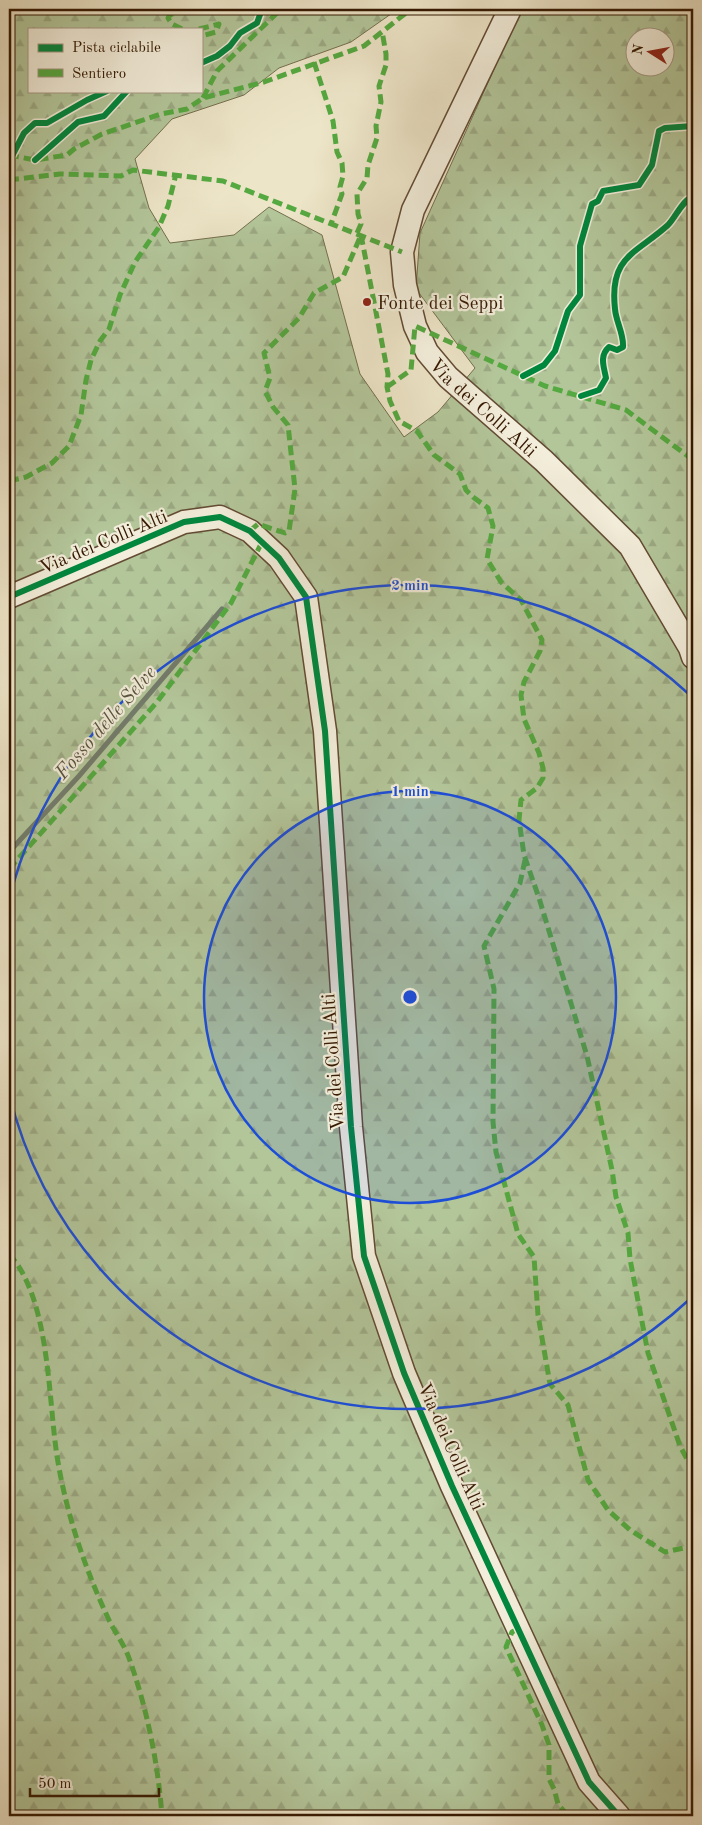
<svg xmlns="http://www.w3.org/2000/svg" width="702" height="1825" font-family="'Old Standard TT',serif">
<defs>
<pattern id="forest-firs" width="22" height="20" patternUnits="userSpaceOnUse" patternTransform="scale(1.25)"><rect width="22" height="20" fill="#b3c69a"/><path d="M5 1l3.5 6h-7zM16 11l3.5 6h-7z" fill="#9ba983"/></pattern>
</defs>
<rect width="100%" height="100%" fill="#ede5c8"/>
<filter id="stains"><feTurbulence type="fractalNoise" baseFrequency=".004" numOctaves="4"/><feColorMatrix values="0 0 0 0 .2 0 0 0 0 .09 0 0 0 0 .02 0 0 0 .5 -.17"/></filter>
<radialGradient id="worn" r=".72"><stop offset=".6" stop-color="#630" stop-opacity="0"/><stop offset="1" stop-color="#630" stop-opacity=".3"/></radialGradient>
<path fill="url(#forest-firs)" stroke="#746f4e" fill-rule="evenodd" d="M9,9h389l-47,33 -72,26 -35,27 -72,24 -37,40 14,49 21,35 64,-8 35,-28 53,28 38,139 44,63 34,-25 37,-44 -59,-79 4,-56 89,-197 -15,-27h199v1807h-684zM29,29h172v62h-172zM634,38h30v30h-30z"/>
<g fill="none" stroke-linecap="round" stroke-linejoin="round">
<path stroke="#727c6b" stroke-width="5" d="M9,852l70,-76 143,-167"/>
<g stroke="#634b33" stroke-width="25">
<g id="tertiary">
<path id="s1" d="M510,9l-97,201 -11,42 3,33 10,41 12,26 21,25 96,84 86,85 60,102 3,9"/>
<path d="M9,597l175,-75 36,-5 30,14 29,27 27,39 19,134 26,396 13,129 40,117 48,113 137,296 30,34"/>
</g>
</g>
<use href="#tertiary" stroke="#f3eedb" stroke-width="22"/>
<g stroke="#54a940" stroke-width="5" stroke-dasharray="10 5" stroke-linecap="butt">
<path d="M182,29l-10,-5 -4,-6 2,-3 15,-6"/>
<path d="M199,29l20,-5 -3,8 -15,4"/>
<path d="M314,62l19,59 4,31 5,11 1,13 -3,11 2,7 -11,30"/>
<path d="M203,98l14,-27 64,-62"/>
<path d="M9,155l26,5 32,-5 7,-6 28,-15 59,-20 26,-5 16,-11 61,-16 100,-36 47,-37"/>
<path d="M9,180l51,-6 61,2 12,-6 90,11 179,71"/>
<path d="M357,233l4,-9 -3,-10 -1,-20 10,-16 1,-13 9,-27 -1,-12 5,-24 -2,-16 7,-21v-11l-4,-23"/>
<path d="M361,235l27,139 -1,13 3,14 9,20 18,10 17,24 26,19 6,16 7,7 15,11 5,18 -6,33 14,23 20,18 21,40 -2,11 -16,31 -3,13 3,24 15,34 4,15v10l-6,10 -16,12 -2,20 5,35 15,43 48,158 25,114 4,27 12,36 2,26 18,94 32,93 13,24"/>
<path d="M387,387l24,-17 4,-44 130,60 81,24 67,50"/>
<path d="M9,481l17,-4 26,-14 17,-17 12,-31 5,-35 5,-20 9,-19 9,-12 11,-34 15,-33 24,-35 9,-21 8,-32"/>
<path d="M250,531l8,-7 27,9 4,-2 6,-42 -7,-64 -15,-18 -8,-16 5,-13 -6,-25 35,-35 15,-25 29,-16 18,-42"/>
<path d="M525,860l-5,23 -36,63 10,43 -1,133 3,30 22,82 16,23 4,58 12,69 18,21 20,75 20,30 22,20 35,22 28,-6"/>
<path d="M9,869l148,-167 74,-99 31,-61"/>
<path d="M9,1254c41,44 39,144 48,202 9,57 27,110 51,162 6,13 16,26 21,40 18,50 29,105 33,158"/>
<path d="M518,1629l-6,3 -6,15 36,78 7,20v34l5,10 4,15 10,12"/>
</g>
<g stroke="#f3eedb" stroke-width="9">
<g id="cycleway">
<path d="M201,63l16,-7 13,-10 10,-13 17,-10 5,-14"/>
<path d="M12,156l12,-23 11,-10h12l40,-23 20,-9"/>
<path d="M35,160l43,-38 26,-6 23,-25"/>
<path d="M523,376l21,-11 11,-14 13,-40 12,-16v-49l12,-42 6,-3 5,-10 36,-6 13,-20 7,-34 6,-3 28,-2"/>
<path d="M581,396l18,-6 7,-12c-2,-11 -7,-22 3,-31l8,3 6,-3c1,-13 -7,-25 -8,-38 -6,-53 21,-55 53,-84 8,-8 15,-26 25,-28"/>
<path d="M9,597l175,-75 36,-5 30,14 29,27 27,39 19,134 26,396 13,129 40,117 48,113 137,296 30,34"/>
</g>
</g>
<use href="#cycleway" stroke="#00873e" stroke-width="6"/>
</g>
<circle cx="410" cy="997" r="206" fill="#1d4ed8" fill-opacity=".12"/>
<g fill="none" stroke="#1d4ed8" stroke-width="2.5">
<circle cx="410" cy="997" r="206"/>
<path d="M691 1298A412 412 0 0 1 9 1093M9 901A412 412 0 0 1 691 696"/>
</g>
<circle fill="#8f2418" stroke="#f3eedb" stroke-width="2" cx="367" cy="302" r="5"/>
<g text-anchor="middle" stroke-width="4.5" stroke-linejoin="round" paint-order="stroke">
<g font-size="19" fill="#351801" stroke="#f3eedb" text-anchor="start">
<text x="377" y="309">Fonte dei Seppi</text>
</g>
<g font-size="19" fill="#351801" stroke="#f3eedb">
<text dy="7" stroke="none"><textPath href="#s1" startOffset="450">Via dei Colli Alti</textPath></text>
<text transform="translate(103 541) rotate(-23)" y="7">Via dei Colli Alti</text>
<text transform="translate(332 1062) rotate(-94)" y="7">Via dei Colli Alti</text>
<text transform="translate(452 1446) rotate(66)" y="7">Via dei Colli Alti</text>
</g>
<g font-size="20" font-style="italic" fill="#58523f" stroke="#f3eedb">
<text transform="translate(105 722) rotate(-49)" y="7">Fosso delle Selve</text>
</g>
</g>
<circle cx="410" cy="997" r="8" fill="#1d4ed8" stroke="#f3eedb" stroke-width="2.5"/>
<g font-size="15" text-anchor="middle" font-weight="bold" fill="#1d4ed8" stroke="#f3eedb" stroke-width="4.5" stroke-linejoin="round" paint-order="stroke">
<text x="410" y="590">2 min</text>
<text x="410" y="796">1 min</text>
</g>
<rect width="702" height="1825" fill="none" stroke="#ede5c8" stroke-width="30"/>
<rect x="10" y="10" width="682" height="1805" fill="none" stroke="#351801" stroke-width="2.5"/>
<rect x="15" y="15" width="672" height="1795" fill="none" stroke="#351801"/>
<rect x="28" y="28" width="175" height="65" fill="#f3eedb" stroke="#a79884"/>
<rect x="38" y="44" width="25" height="8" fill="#00873e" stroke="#a79884"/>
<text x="72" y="52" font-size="15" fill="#351801">Pista ciclabile</text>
<rect x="38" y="69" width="25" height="8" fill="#54a940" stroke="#a79884"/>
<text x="72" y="78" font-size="15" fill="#351801">Sentiero</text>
<g transform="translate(650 52) rotate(281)"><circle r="24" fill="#f3eedb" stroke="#a79884"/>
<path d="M0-4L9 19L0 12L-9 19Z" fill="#8f2418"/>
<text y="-8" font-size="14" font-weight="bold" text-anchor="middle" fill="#351801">N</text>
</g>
<path d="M30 1788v8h129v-8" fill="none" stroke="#351801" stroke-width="2.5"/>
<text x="38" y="1788" font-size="15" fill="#351801" stroke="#f3eedb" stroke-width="4" paint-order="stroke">50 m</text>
<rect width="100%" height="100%" filter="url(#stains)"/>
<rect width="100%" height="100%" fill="url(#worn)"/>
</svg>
